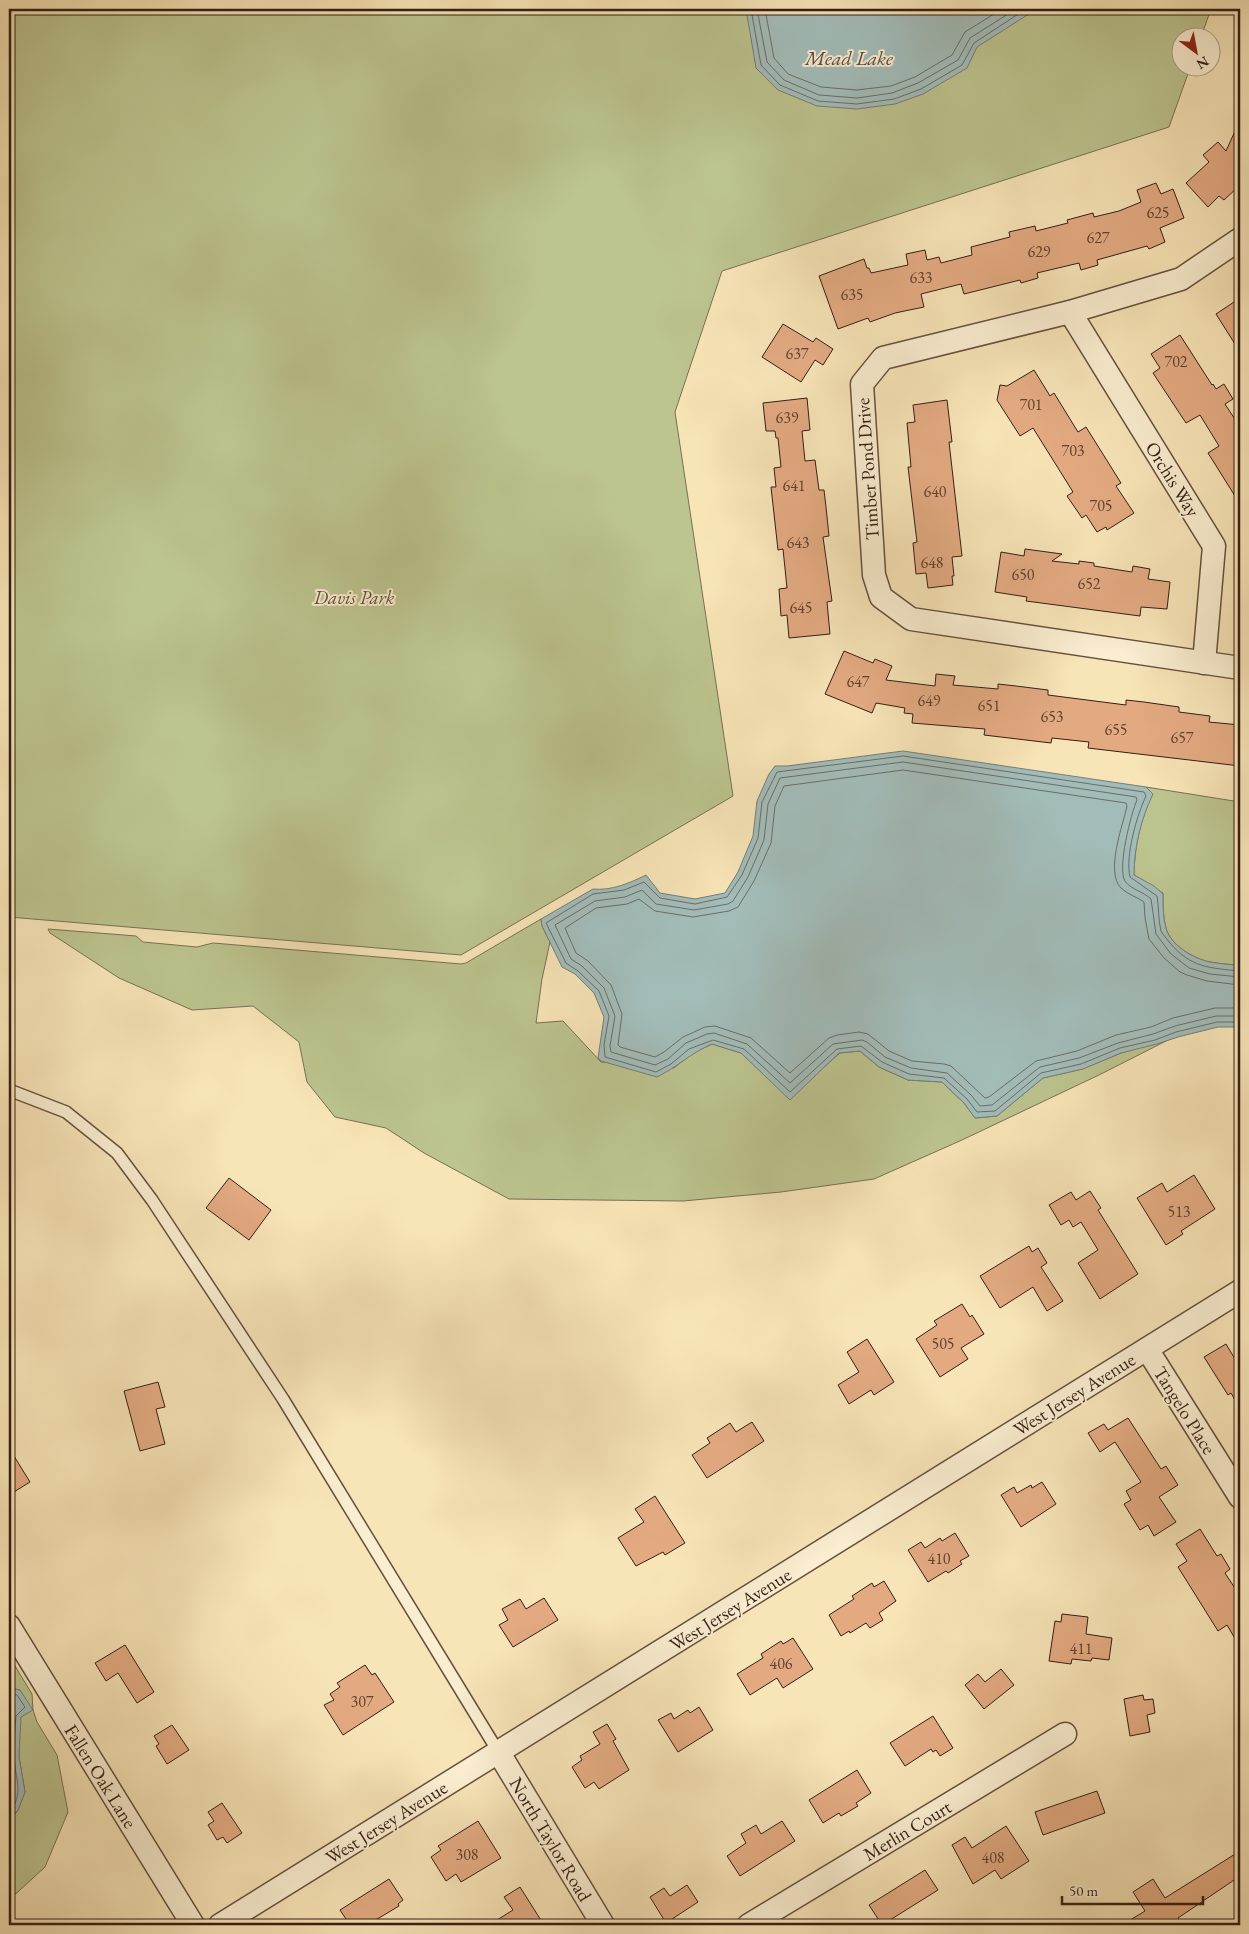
<svg xmlns="http://www.w3.org/2000/svg" width="1249" height="1934" font-family="'EB Garamond',serif">
<rect width="100%" height="100%" fill="#f7e4b7"/>
<filter id="stains"><feTurbulence type="fractalNoise" baseFrequency=".004" numOctaves="4"/><feColorMatrix values="0 0 0 0 .2 0 0 0 0 .09 0 0 0 0 .02 0 0 0 .5 -.17"/></filter>
<radialGradient id="worn" r=".72"><stop offset=".6" stop-color="#630" stop-opacity="0"/><stop offset="1" stop-color="#630" stop-opacity=".3"/></radialGradient>
<g fill="#bcc48f" stroke="#787152">
<path d="M9,9h1202l-10,28 -19,1v30h8l-21,59 -447,144 -47,141 58,384 -272,159 -452,-38z"/>
<path d="M1146,787l94,15v164c-10,-2 -20,-2 -30,-4 -16,-3 -40,-17 -44,-34 -3,-11 -3,-23 -3,-35l-29,-18c0,-28 7,-56 18,-81z"/>
<path d="M541,919l1,7 8,16 -8,37 -6,44 27,-2 38,41 73,6 17,-14 21,-10 29,9 21,19h56l22,-19 20,-2 19,16 29,13 34,2 22,21 11,15 22,-2 46,-38 39,-9 39,-16 49,-14 -69,35 -139,66 -88,39 -93,13 -98,9 -174,-2 -85,-46 -38,-25 -51,-11 -28,-35 -8,-40 -46,-36 -61,4 -73,-32 -69,-45 -2,-4 88,7 7,6 54,5 16,-4 248,21 5,-1z"/>
<path d="M9,1656l23,38 1,16 4,12 20,33 11,57 -23,55 -36,33v-78l9,-12 7,-18 -6,-35 1,-67 -11,-2z"/>
</g>
<g fill="#a2bcb9" stroke="#767d77">
<path d="M746,9h285l1,3 -55,35 -10,21 -44,26 -28,10 -38,5 -40,-3 -39,-16 -22,-22z"/>
<path d="M903,751l243,36 7,7c-12,25 -19,53 -19,81l20,11 9,8c0,11 0,23 3,34 4,17 28,31 44,34 10,2 20,2 30,4v61h-22l-40,10 -21,7 -36,9 -38,16 -40,9 -46,38 -22,2 -11,-15 -22,-21 -34,-2 -29,-13 -19,-16 -21,2 -49,47 -49,-47 -29,-9c-21,9 -35,23 -55,33l-56,-16 -3,-3 6,-41 -10,-24 -19,-19 -13,-7 -20,-41 -1,-7 52,-30c18,2 37,-6 53,-14l14,18 35,6 30,-6 13,-21 15,-36 4,-35 12,-27 6,-8h12z"/>
<path d="M9,1688l11,2 13,20 -12,7 -2,40 6,35 -7,18 -9,12z"/>
</g>
<g fill="none" stroke-linecap="round" stroke-linejoin="round">
<g stroke="#6b6d66" stroke-width="1">
<path d="M751,9l10,56 19,20 38,16 39,3 37,-5 27,-10 41,-24 12,-22 52,-34"/>
<path d="M757,9l10,53 17,18 35,15 38,3 35,-5 26,-10 40,-23 12,-22 46,-29"/>
<path d="M765,9l9,49 14,16 33,13 36,3 34,-4 24,-9 37,-22 13,-23 37,-23"/>
<path d="M1240,971c-30,-3 -49,-3 -70,-28 -3,-4 -7,-8 -9,-12 -3,-12 -2,-24 -4,-35l-27,-19c-5,-21 7,-62 16,-81l-2,-4 -241,-36 -126,16 -15,30 -4,36 -16,37 -15,22 -32,7 -35,-6 -16,-16 -20,8 -31,4 -47,29 20,40 12,8 21,20 10,25 -5,29 1,12 51,15 15,-8 18,-15 24,-9 31,9 46,43 47,-43 24,-3 21,16 27,12 35,4 23,21 10,13 18,-1 46,-38 40,-9 39,-16 35,-8 21,-8 41,-10h23"/>
<path d="M1240,977l-30,-3 -21,-6 -18,-14 -15,-20 -5,-35c-7,-7 -21,-10 -26,-18 -8,-12 6,-68 12,-81l-1,-3 -233,-35 -123,16 -12,26 -4,36 -16,37 -15,24 -5,3 -34,6 -38,-6 -14,-14 -17,7 -30,4 -40,24 16,34 11,7 22,22 11,28 -5,30 1,6 44,13 13,-6 18,-16 21,-9 7,-1 33,11 43,39 43,-39 29,-4 5,2 18,15 26,11 36,5 24,22 9,11 12,-1 48,-38 39,-9 39,-15 35,-9 22,-8 41,-10h24"/>
<path d="M1240,985l-33,-4 -20,-6 -7,-3 -16,-14 -15,-19 -4,-21 -1,-16c-7,-5 -17,-8 -23,-14 -16,-16 2,-63 6,-82l-1,-3 -223,-33 -119,16 -9,20 -4,37 -17,38 -16,26 -9,4 -36,6 -38,-6 -16,-12 -12,5 -31,4 -31,20 11,25 12,8 23,24 11,29 -4,31 2,2 35,10 9,-5 19,-15 22,-10 10,-1 36,12 39,35 39,-35 8,-3 22,-3 9,2 21,17 23,10 32,3 7,2 34,32 4,-1 47,-36 41,-10 39,-16 35,-8 22,-9 42,-10h25"/>
<path d="M9,1693l8,2 8,12 -9,9c-1,13 -2,27 -2,40 1,24 11,36 -5,58"/>
</g>
</g>
<g fill="#e3aa82" stroke="#341e14">
<path d="M1240,120v65l-16,15 -5,-4 -11,11 -22,-24 23,-21 -6,-7 15,-13 8,9z"/>
<path d="M1156,183l5,11 12,-5 11,29 -24,10 5,14 -16,7 -2,-3 -50,14 1,5 -17,5 -2,-7 -42,10 1,5 -17,5 -1,-3 -56,14 -3,-10 -40,10 3,13 -29,6 -25,9 -2,-4 -30,11 -19,-53 45,-17 3,9h2l2,5 37,-8 -2,-11 19,-4 2,10 12,-3 2,6 31,-8 -1,-8 39,-10 -1,-5 26,-6 1,5 32,-8 -1,-3 26,-7 1,4 25,-6 22,-9 -4,-12z"/>
<path d="M1240,298v54l-24,-38z"/>
<path d="M783,324l30,18 3,-4 17,11 -10,16 -8,-5 -14,22 -39,-25z"/>
<path d="M1180,335l32,50 1,-1 3,5 8,-5 9,15 -8,5 15,23v77l-32,-51 11,-7 -19,-31 -14,8 -33,-50 7,-5 -9,-14z"/>
<path d="M1034,370l16,26 4,-3 24,39 8,-5 35,56 -5,3 18,27 -27,17 -1,-3 -9,5 -11,-17 -4,3 -15,-22 6,-4 -40,-64 -13,8 -23,-36 3,-15 7,1z"/>
<path d="M807,398l3,32 -8,1 3,30 10,-1 4,30h5l2,17 3,29 -6,1 9,64 -5,1 3,32 -41,4 -2,-23 -6,1 -2,-27 8,-1 -4,-39 -5,1 -7,-63h5l-2,-19 7,-1 -3,-29h-2l-1,-7h-9l-3,-28z"/>
<path d="M947,400l5,42h-3l13,114 -10,1 2,19h-2l1,9 -25,3 -2,-15 -10,1 -3,-31 4,-1 -9,-75h3l-4,-44 8,-1 -2,-17z"/>
<path d="M1025,549l37,5 -10,7 27,3v-3l15,2v3l38,6 1,-6 17,3 -2,10 22,3 -3,27 -26,-2 -1,9 -114,-15 1,-4 -32,-5 6,-40 23,4z"/>
<path d="M844,651l29,12 2,-4 17,7 -6,14 49,6 1,-12 19,2 -2,9 45,4v-5l18,2 32,4v5l78,10v-5l18,2 35,5v5l31,4 -1,6 31,3v41l-152,-18 1,-6 -37,-4 -1,5 -67,-8 1,-6 -73,-6 1,-9 -9,-1 1,-5 -29,-5 -4,10 -47,-19z"/>
<path d="M1194,1175l21,34 -34,22 2,3 -17,11 -29,-47 25,-15 5,9z"/>
<path d="M229,1178l42,32 -22,30 -43,-32z"/>
<path d="M1090,1191l11,17 -3,2 40,64 -38,25 -22,-36 20,-13 -17,-28 -8,5 -4,-7 -8,5 -12,-20 22,-13 5,8z"/>
<path d="M1029,1246l3,6 6,-4 9,15 -6,4 22,34 -16,10 -14,-24 -33,21 -20,-32z"/>
<path d="M962,1304l8,13 2,-2 12,19 -23,14 7,11 -28,18 -24,-38 21,-14 -3,-4z"/>
<path d="M867,1339l27,43 -20,13 -3,-5 -22,14 -11,-19 21,-13 -12,-20z"/>
<path d="M1226,1344l9,15 5,-3v53l-9,-16 -3,2 -24,-38z"/>
<path d="M158,1382l7,25 -9,2 9,35 -25,7 -16,-60z"/>
<path d="M1128,1418l33,51 5,-3 12,19 -19,12 17,25 -22,14 -6,-11 -8,5 -16,-26 7,-4 -5,-9 15,-9 -26,-40 -15,10 -12,-19 16,-9 4,6z"/>
<path d="M752,1422l12,19 -57,37 -15,-23 18,-12 -3,-5 23,-15 6,9z"/>
<path d="M9,1448l21,34 -21,13z"/>
<path d="M1042,1482l14,22 -35,23 -20,-32 13,-8 3,6 14,-8 1,3z"/>
<path d="M655,1496l30,47 -20,12 -2,-3 -27,14 -18,-28 26,-16 -9,-13z"/>
<path d="M1200,1529l17,27 4,-2 9,15 -5,4 15,23v51l-13,-22 -9,6 -40,-64 9,-6 -11,-17z"/>
<path d="M955,1533l14,23 -9,5 2,3 -14,9 -2,-2 -18,11 -20,-32 13,-8 4,6 15,-10 2,3z"/>
<path d="M884,1581l12,20 -17,12 4,7 -13,8 -4,-5 -16,10 -1,-2 -8,5 -12,-21 25,-16 -2,-3 20,-13 2,4z"/>
<path d="M544,1598l14,22 -45,27 -14,-22 9,-5 -6,-11 18,-10 6,10z"/>
<path d="M1062,1614l26,3 -2,17 26,4 -3,22 -17,-2 -1,3 -19,-2 -1,5 -22,-3 6,-40 6,1z"/>
<path d="M793,1638l20,31 -30,19 -6,-10 -27,17 -13,-21 26,-16 -2,-4 20,-13 2,3z"/>
<path d="M125,1645l29,47 -17,11 -19,-30 -12,8 -11,-18z"/>
<path d="M365,1665l7,10 3,-2 19,29 -51,33 -19,-30 10,-5 -4,-6 10,-7 -3,-4z"/>
<path d="M1001,1669l13,16 -30,24 -19,-24 13,-11 7,8z"/>
<path d="M1143,1695l1,5 9,-1 2,14 -8,2 3,17 -20,4 -6,-37z"/>
<path d="M699,1707l14,23 -35,22 -20,-32 13,-7 3,6 14,-9 2,3z"/>
<path d="M933,1716l20,32 -13,8 -4,-6 -3,2 -2,-3 -26,17 -15,-23z"/>
<path d="M607,1724l9,15 -3,2 16,29 -30,19 -5,-7 -9,6 -13,-21 10,-7 -2,-4 20,-12 -7,-12z"/>
<path d="M172,1725l17,25 -22,14 -11,-18 3,-2 -5,-8z"/>
<path d="M857,1770l14,23 -15,10 2,3 -17,10 -2,-3 -16,10 -14,-23z"/>
<path d="M1097,1791l8,22 -62,22 -8,-23z"/>
<path d="M222,1803l20,30 -15,10 -4,-6 -6,3 -9,-15 6,-4 -6,-9z"/>
<path d="M478,1821l23,37 -40,24 -5,-8 -10,7 -15,-24 10,-7 -3,-4z"/>
<path d="M782,1821l13,20 -55,35 -13,-20 19,-13 -5,-9 15,-9 5,9z"/>
<path d="M1006,1826l23,35 -28,18 -6,-9 -22,14 -21,-39 13,-8 7,11z"/>
<path d="M1240,1851v25l-62,42 5,7h-61l23,-14 -12,-19 20,-13 12,19z"/>
<path d="M925,1870l13,20 -56,35 -13,-20z"/>
<path d="M389,1879l14,21 -5,4 1,2 -20,12 -6,3 -1,-1 -9,5h-13l-10,-15z"/>
<path d="M687,1885l11,17 -32,21 -16,-26 14,-9 6,8z"/>
<path d="M520,1887l24,38h-55l24,-15 -9,-13z"/>
</g>
<g fill="none" stroke-linecap="round" stroke-linejoin="round">
<g stroke="#65503d" stroke-width="14">
<path id="service" d="M9,1090l57,22 51,41 35,47 131,199 216,354"/>
</g>
<g stroke="#65503d" stroke-width="25">
<g id="minor">
<path d="M1240,239l-59,40 -111,33 -187,46 -21,26 12,191 7,22 30,22 329,49"/>
<path d="M1070,312l144,234 -10,117"/>
<path d="M1147,1349l93,148"/>
<path d="M9,1626l184,299"/>
<path d="M499,1753l104,172"/>
<path d="M220,1925l1020,-634"/>
<path d="M749,1925l316,-191"/>
</g>
</g>
<use href="#service" stroke="#faedd0" stroke-width="11"/>
<use href="#minor" stroke="#faedd0" stroke-width="22"/>
</g>
<g text-anchor="middle" stroke-width="4" stroke-linejoin="round" paint-order="stroke">
<g font-size="16" fill="#604130">
<text x="1158" y="218">625</text>
<text x="1098" y="243">627</text>
<text x="1039" y="257">629</text>
<text x="921" y="283">633</text>
<text x="852" y="300">635</text>
<text x="797" y="359">637</text>
<text x="1176" y="367">702</text>
<text x="1031" y="410">701</text>
<text x="787" y="423">639</text>
<text x="1073" y="456">703</text>
<text x="794" y="491">641</text>
<text x="935" y="497">640</text>
<text x="1101" y="511">705</text>
<text x="798" y="548">643</text>
<text x="932" y="568">648</text>
<text x="1023" y="580">650</text>
<text x="1089" y="589">652</text>
<text x="801" y="613">645</text>
<text x="858" y="687">647</text>
<text x="929" y="706">649</text>
<text x="989" y="711">651</text>
<text x="1052" y="722">653</text>
<text x="1116" y="735">655</text>
<text x="1182" y="743">657</text>
<text x="1179" y="1217">513</text>
<text x="943" y="1349">505</text>
<text x="939" y="1564">410</text>
<text x="1081" y="1654">411</text>
<text x="781" y="1669">406</text>
<text x="362" y="1707">307</text>
<text x="467" y="1860">308</text>
<text x="993" y="1863">408</text>
</g>
<g font-size="19" fill="#341e14" stroke="#faedd0">
<text transform="translate(867 469) rotate(-94)" y="7">Timber Pond Drive</text>
<text transform="translate(1173 479) rotate(58)" y="7">Orchis Way</text>
<text transform="translate(1074 1394) rotate(-32)" y="7">West Jersey Avenue</text>
<text transform="translate(1185 1410) rotate(58)" y="7">Tangelo Place</text>
<text transform="translate(730 1609) rotate(-32)" y="7">West Jersey Avenue</text>
<text transform="translate(101 1776) rotate(58)" y="7">Fallen Oak Lane</text>
<text transform="translate(386 1822) rotate(-32)" y="7">West Jersey Avenue</text>
<text transform="translate(907 1830) rotate(-31)" y="7">Merlin Court</text>
<text transform="translate(551 1839) rotate(59)" y="7">North Taylor Road</text>
</g>
<g font-size="19" font-style="italic" fill="#5d5039" stroke="#faedd0">
<text x="354" y="604">Davis Park</text>
</g>
<g font-size="20" font-style="italic" fill="#554d46" stroke="#faedd0">
<text x="849" y="65">Mead Lake</text>
</g>
</g>
<rect width="1249" height="1934" fill="none" stroke="#f7e4b7" stroke-width="30"/>
<rect x="10" y="10" width="1229" height="1914" fill="none" stroke="#341e14" stroke-width="2.5"/>
<rect x="15" y="15" width="1219" height="1904" fill="none" stroke="#341e14"/>
<g transform="translate(1196 52) rotate(148)"><circle r="24" fill="#faedd0" stroke="#ab9a85"/>
<path d="M0-4L9 19L0 12L-9 19Z" fill="#8f2418"/>
<text y="-8" font-size="14" font-weight="bold" text-anchor="middle" fill="#341e14">N</text>
</g>
<path d="M1062 1896v8h141v-8" fill="none" stroke="#341e14" stroke-width="2.5"/>
<text x="1069" y="1896" font-size="15" fill="#341e14" stroke="#faedd0" stroke-width="4" paint-order="stroke">50 m</text>
<rect width="100%" height="100%" filter="url(#stains)"/>
<rect width="100%" height="100%" fill="url(#worn)"/>
</svg>
